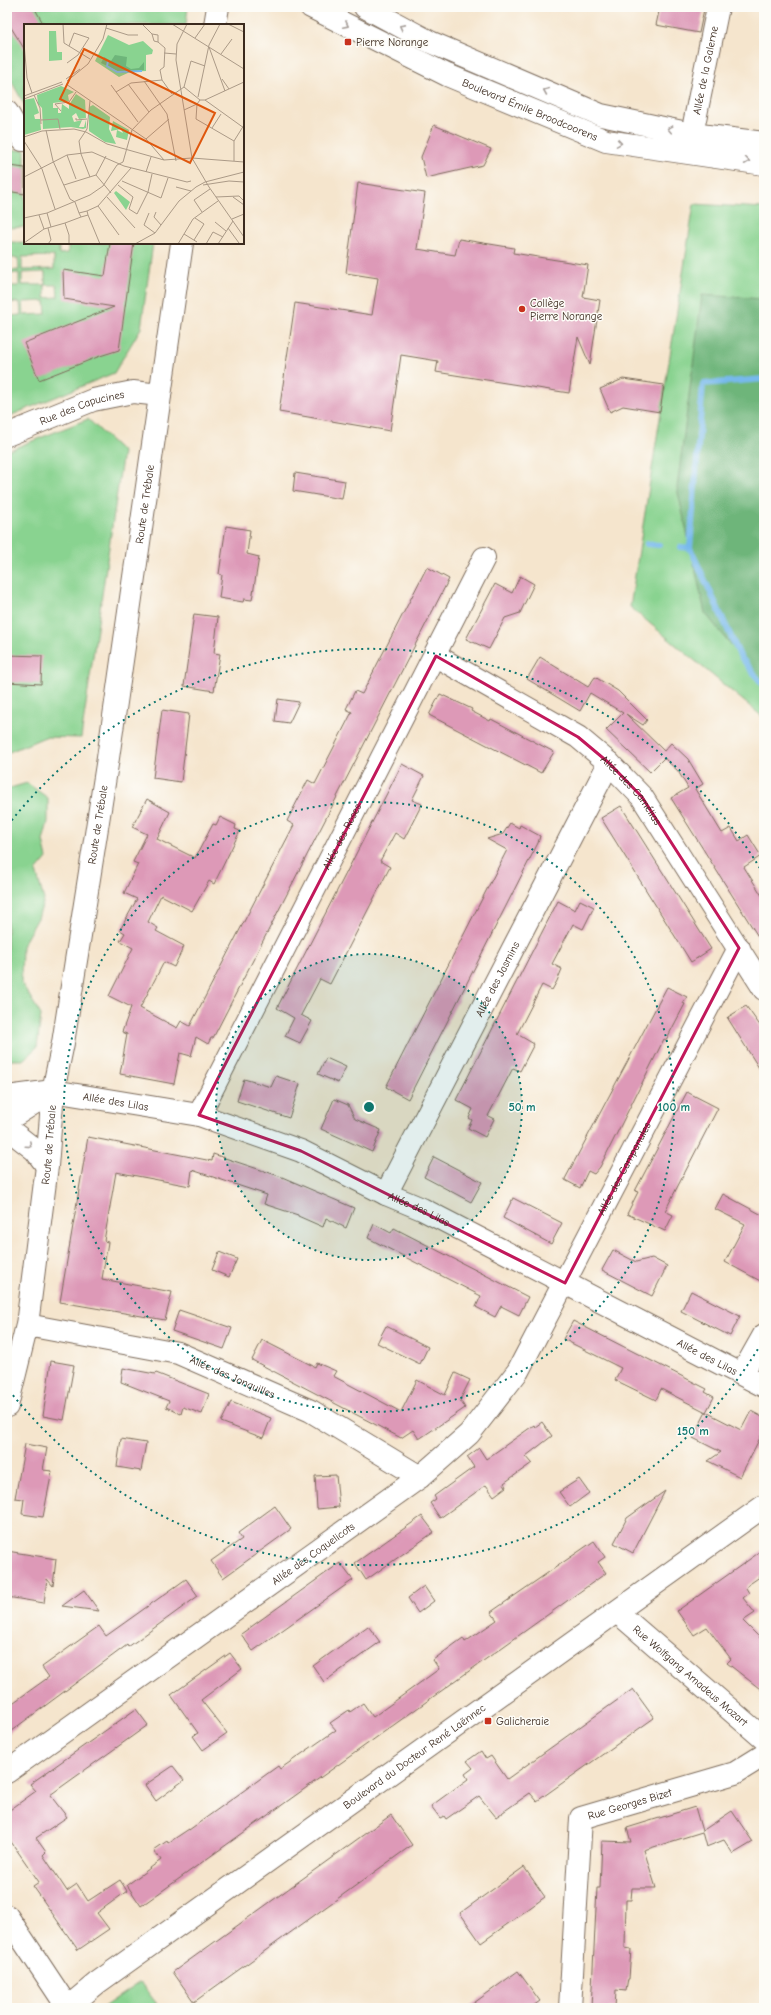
<svg xmlns="http://www.w3.org/2000/svg" width="771" height="2015" font-family="'Comic Neue',sans-serif">
<rect width="100%" height="100%" fill="#fdfcf7"/>
<filter id="ink" filterUnits="userSpaceOnUse"><feTurbulence type="fractalNoise" baseFrequency=".025" numOctaves="2"/><feDisplacementMap in="SourceGraphic" scale="8" xChannelSelector="R" yChannelSelector="G"/><feConvolveMatrix kernelMatrix="1 2 1 2 8 2 1 2 1" color-interpolation-filters="sRGB"/></filter>
<filter id="wash" filterUnits="userSpaceOnUse"><feTurbulence type="fractalNoise" baseFrequency=".012" numOctaves="4" result="noise"/><feDisplacementMap in="SourceGraphic" scale="16" xChannelSelector="R" yChannelSelector="G"/><feGaussianBlur stdDeviation="0.9" result="paint"/><feColorMatrix in="noise" values="0 0 0 0 0 0 0 0 0 0 0 0 0 0 0 0 0 1.4 0 .05"/><feComposite in="paint" operator="in"/></filter>
<g filter="url(#wash)">
<rect width="100%" height="100%" fill="#f5e5cd"/>
<g fill="#89d390" stroke="#627e57" fill-rule="evenodd">
<path d="M7,7h181l-2,18h-161v81l-18,-33z"/>
<path d="M7,150h18v77l-18,1z"/>
<path d="M694,204l70,4v510l-134,-111z"/>
<path d="M7,242l52,1v11l9,-1v-10h85l-12,85 -27,45 -107,44v-101l14,-1 -1,-13 -13,1v-17h12v-13l-12,1v-3l12,-1 -1,-12h-11zM54,256v13l-32,1v-13zM45,272v13h-23v-12zM45,285h12l1,12 -13,1zM45,301l1,13 -22,1 -1,-13z"/>
<path d="M88,419l35,33 -42,286 -36,-1 -38,16v-302z"/>
<path d="M27,783l21,15v24l-5,19 4,17 -11,13 8,29 -6,18 -16,28 -1,36 20,33 -4,32 -14,13h-16v-271z"/>
<path d="M140,1982l20,26h-58z"/>
</g>
<path fill="#6eb57a" stroke="#54704c" d="M702,295l62,4v386l-59,-72 -28,-125z"/>
<g fill="none" stroke-linecap="round" stroke-linejoin="round">
<g stroke="#77b9ec" stroke-width="6">
<path d="M764,379l-61,5 -13,164 50,108 24,30"/>
<path d="M647,544l12,1"/>
<path d="M681,547l9,1"/>
</g>
</g>
<g id="blocks">
<g fill="#dd99b7">
<path d="M7,7h27l10,18h-19v25l-18,-29z"/>
<path d="M660,7h35l9,2 -5,24 -43,-8z"/>
<path d="M434,125l57,24 -8,16 -57,13 -5,-21z"/>
<path d="M10,166l15,2v26l-18,-3v-13z"/>
<path d="M358,183l67,10 -8,56 38,6 4,-16 55,9 -1,5 75,12 -5,32 17,3 -10,65 -12,-28 -9,56 -133,-21 2,-11 -37,-6 -11,76 -111,-19 16,-109 77,12 6,-37 -32,-5z"/>
<path d="M110,243h24l-15,107 -19,6 -61,24 -15,-37 90,-36 -50,-8 -1,-29 42,6z"/>
<path d="M623,379l41,6 -4,27 -37,-6 -13,6 -10,-23z"/>
<path d="M295,473l50,8 -3,18 -49,-8z"/>
<path d="M226,526l24,4 -3,24 12,3 -7,43 -8,-1 -1,3 -24,-4 3,-23 -3,-1z"/>
<path d="M427,567l22,12 -236,459h-2l-3,6 -12,-7 -5,19 -11,-3 -6,31 -54,-10 7,-40 -5,-2 9,-25 -22,-11 24,-48 -13,-7 5,-8 -5,-3 17,-31 -13,-6 14,-29 -5,-2 14,-28 -15,-7 15,-28 23,13 -13,27 38,19 18,-34 3,1 4,-8 16,8 -1,4 5,2 -26,53 -5,-3 -17,30 -31,-16 -13,27 10,6 -2,3 28,15 -10,21 -10,-5 -24,46 37,20 4,-7 9,5 104,-201 -7,-4 21,-41 7,4 37,-72 -6,-3 9,-18 7,3z"/>
<path d="M520,576l14,8 -14,29 -15,5 -16,31 -23,-10 29,-55 17,9z"/>
<path d="M194,614l24,3 -4,36 6,1 -6,37 -30,-5z"/>
<path d="M7,655l35,1 -1,28 -34,-2z"/>
<path d="M540,657l48,30 7,-10 23,14 29,29 -4,5 -17,-11 38,37 7,-8 17,16 15,25 -8,5 27,44 9,-5 8,13 9,-6 13,21 -17,11 20,32v47l-93,-148 17,-10 -10,-17 -14,-13 -14,14 -44,-42 17,-17 -33,-20 -10,18 -53,-32z"/>
<path d="M440,694l32,15 -1,2 19,10 1,-2 63,33 -13,21 -112,-58z"/>
<path d="M278,699l21,3 -10,21 -14,-2z"/>
<path d="M162,710l27,4 -8,68 -28,-4z"/>
<path d="M402,764l22,12 -12,24 10,4 -18,35 -9,-6 -15,28 10,6 -60,117 -10,-5 -19,36 11,6 -12,22 -15,-7 9,-18 -17,-10z"/>
<path d="M621,806l90,143 -20,13 -90,-144z"/>
<path d="M510,823l9,5 1,-3 20,11 -2,7 -130,256 -22,-12 121,-237 -20,-11 16,-5z"/>
<path d="M580,900l14,7 -11,22 -10,-5 -21,40 10,5 -5,12 -5,9 -10,-5 -25,49 17,10 -14,27 -7,-3 -25,48 6,3 -9,18 -17,-9 4,-8 -3,-2 4,-9 -17,-9 102,-199 17,9z"/>
<path d="M667,987l20,10 -4,6 2,1 -19,36 -2,-1 -64,128 -6,7 -6,-3 -8,17 -15,-8v-1z"/>
<path d="M746,1006l18,25v45l-37,-59 2,2 -1,-2z"/>
<path d="M326,1058l20,9 -8,16 -20,-9z"/>
<path d="M276,1076l24,8 -11,34 -52,-17 7,-22 27,8z"/>
<path d="M687,1092l31,16 -53,103 8,4 -8,16 -38,-17 11,-22 -3,-1z"/>
<path d="M334,1099l14,6 7,14 26,11 -9,22 -51,-23z"/>
<path d="M88,1137l124,24 1,-7 69,23 72,31 -8,20 -20,-10 -3,9 -25,-11v-1l-34,-11 3,-9 -75,-25 -2,16 -74,-14 -12,69 4,1 -6,37 70,13 -7,28 -105,-18z"/>
<path d="M434,1157l48,25 -11,20 -47,-25z"/>
<path d="M723,1194l41,22v67l-39,-21 20,-38 -30,-15z"/>
<path d="M513,1198l49,25 -11,21 -48,-26z"/>
<path d="M374,1224l17,9 3,-5 134,69 -9,18 -18,-9 -6,11 -19,-10 5,-11 -113,-58z"/>
<path d="M613,1250l23,12 16,-4 15,8 -15,30 -50,-26z"/>
<path d="M219,1252l18,7 -8,18 -17,-7z"/>
<path d="M691,1291l49,25 -10,20 -49,-25z"/>
<path d="M179,1310l53,18 -8,21 -52,-18z"/>
<path d="M573,1321l134,68 -2,3 9,5 -8,15 35,18 10,-19 13,7v12l-24,47 -32,-16 13,-9 -28,-14 13,-26 -45,-23 -5,11 -41,-20 6,-12 -58,-29z"/>
<path d="M386,1326l42,21 -8,17 -43,-21z"/>
<path d="M262,1340l53,27 2,-4 19,8 -3,5 68,36 16,-32 28,15 10,-22 15,7 -10,20 5,8 -46,31 -6,-9 -12,8 -149,-78z"/>
<path d="M51,1361l23,4 -10,55 -21,-4z"/>
<path d="M123,1368l32,6 1,-1 53,21 -7,20 -19,-7 -2,7 -15,-7 3,-6 -48,-19z"/>
<path d="M231,1402l40,16 -8,20 -42,-16z"/>
<path d="M542,1422l10,14 -26,20 6,7 -28,20 2,4 -12,9 -8,-11 -46,33 -10,-15 6,-4 -2,-3 40,-29 -7,-10 12,-9 7,11 48,-34 1,2z"/>
<path d="M121,1439l25,4 -5,28 -24,-4z"/>
<path d="M25,1444l22,4 -4,22 9,1 -9,46 -21,-3 2,-15 -9,-1z"/>
<path d="M336,1475l3,32 -22,2 -2,-33z"/>
<path d="M579,1479l10,14 -19,14 -11,-15z"/>
<path d="M665,1491l-32,62 -19,-10 13,-25z"/>
<path d="M275,1506l16,23 -68,49 -12,-17 31,-22 -4,-6z"/>
<path d="M422,1516l12,16 -68,48 -11,-17z"/>
<path d="M594,1541l11,16 -7,5 8,11 -465,333 -14,-21 34,-25 -7,-10 13,-9 1,2 21,-14v1l89,-64 2,3 56,-39 -6,-7 19,-13 1,2 13,-9 10,14 66,-48 -6,-9 30,-22 2,4 32,-22 -6,-8z"/>
<path d="M764,1549v25l-16,11 -2,3 3,5 -6,5 12,15 -12,8 21,21v50l-37,-29 4,-4 -24,-32 -13,8 -17,-24z"/>
<path d="M7,1551l49,8 -3,27 -6,-7 -3,24 -37,-6z"/>
<path d="M340,1563l13,17 -100,71 -12,-17z"/>
<path d="M186,1579l12,17 -70,51 -1,-2 -120,89v-27l42,-30 -7,-10 57,-41 7,10z"/>
<path d="M424,1586l10,15 -16,12 -10,-15z"/>
<path d="M84,1590l15,21 -37,-5z"/>
<path d="M368,1626l12,16 -56,40 -11,-16z"/>
<path d="M230,1653l12,16 -41,31 26,33 -24,17 -10,-14 5,-3 -27,-38z"/>
<path d="M633,1689l21,29 -117,83 -7,-8 -34,24 -17,-21 -33,23 -2,-3 -4,2 -9,-12 37,-27 -3,-5 8,-6 -6,-7 14,-10 5,8 5,-3 16,23z"/>
<path d="M136,1709l12,16 -98,70 17,22 -31,21 10,14 -3,3 24,36 10,-7 11,17 32,-21 7,11 -30,22 12,16 -31,21 -45,-64 6,-4 -32,-46v-24l29,-21 -6,-7z"/>
<path d="M173,1766l11,14 -28,21 -11,-16z"/>
<path d="M695,1807l7,24 30,-20 21,31 -20,12 -9,-14 -18,7 -4,-15 -58,18 12,38h-24l-1,12h-5l-1,48 6,1 -2,30h-1l-2,12 -10,-1 -1,18h-24l6,-120h3l2,-47 29,1 -4,-14z"/>
<path d="M391,1815l21,30 -218,157 -21,-30z"/>
<path d="M524,1867l21,30 -64,46 -21,-30z"/>
<path d="M518,1971l22,30 -10,7h-63z"/>
</g>
</g>
</g>
<g filter="url(#ink)">
<use href="#blocks" fill-opacity="0" stroke="#7c6b5b" stroke-width="1"/>
<g fill="none" stroke-linecap="round" stroke-linejoin="round">
<g stroke="#7c6b5b" stroke-width="24">
<g id="minor">
<path id="s1" d="M311,7l136,68 159,66 158,23"/>
<path d="M365,7l65,35 171,73 91,19 72,9"/>
<path d="M215,25l3,-18"/>
<path d="M7,112l16,28h2"/>
<path id="s2" d="M692,134l26,-127"/>
<path id="s3" d="M7,435l86,-35 40,-8 27,3"/>
<path id="s4" d="M436,656l142,81 31,26 33,34 122,192"/>
<path id="s5" d="M7,1097l46,-6 146,24 102,36 85,43 36,15 342,177"/>
<path id="s6" d="M199,1115l285,-557"/>
<path d="M7,1116l10,-2 31,-20"/>
<path d="M7,1128l28,22 12,16"/>
<path id="s7" d="M386,1194l223,-431"/>
<path id="s8" d="M27,1325l151,28 133,58 109,66"/>
<path d="M742,1374l22,-39"/>
<path id="s9" d="M7,1406l20,-81 20,-159 6,-75 10,-48 45,-285 74,-515"/>
<path id="s10" d="M617,1612l147,127"/>
<path id="s11" d="M7,1772l413,-295 49,-43 49,-63 221,-423"/>
<path d="M7,1916l61,92"/>
<path id="s12" d="M67,2008l30,-25 667,-477"/>
<path id="s13" d="M570,2008l11,-190 154,-45 29,-18"/>
</g>
</g>
<use href="#minor" stroke="#fff" stroke-width="22"/>
</g>
<defs><path id="oneway-chevron" d="M-2-3.5L2.5 0L-2 3.5" fill="none" stroke-width="1.6" stroke-linecap="round" stroke-linejoin="round"/></defs>
<g stroke="#a79f9a">
<use href="#oneway-chevron" transform="translate(346 25) rotate(27)"/>
<use href="#oneway-chevron" transform="translate(402 27) rotate(-152)"/>
<use href="#oneway-chevron" transform="translate(546 91) rotate(-157)"/>
<use href="#oneway-chevron" transform="translate(670 129) rotate(-168)"/>
<use href="#oneway-chevron" transform="translate(619 143) rotate(9)"/>
<use href="#oneway-chevron" transform="translate(747 161) rotate(8)"/>
<use href="#oneway-chevron" transform="translate(29 1145) rotate(42)"/>
</g>
</g>
<path fill="none" stroke="#c2185b" stroke-width="3" stroke-linejoin="round" d="M436,656l142,81 31,26 33,34 97,151 -174,335 -264,-132 -102,-36z"/>
<circle cx="369" cy="1107" r="153" fill="#0f766e" fill-opacity=".12"/>
<g fill="none" stroke="#0f766e" stroke-width="2" stroke-dasharray="2 4">
<circle cx="369" cy="1107" r="153"/>
<circle cx="369" cy="1107" r="305"/>
<path d="M764 1339A458 458 0 0 1 8 1389M8 825A458 458 0 0 1 764 875"/>
</g>
<g fill="#c8321e" stroke="#fdfcf7" stroke-width="1.5">
<rect x="344" y="38" width="8" height="8" rx="2"/>
<circle cx="522" cy="309" r="4"/>
<rect x="484" y="1717" width="8" height="8" rx="2"/>
</g>
<g text-anchor="middle" stroke-width="3" stroke-linejoin="round" paint-order="stroke">
<g font-size="11" fill="#3b2a1e" stroke="#fdfcf7" text-anchor="start">
<text x="356" y="46">Pierre Norange</text>
<text x="530" y="307">Collège<tspan x="530" dy="13">Pierre Norange</tspan></text>
<text x="496" y="1725">Galicheraie</text>
</g>
<g font-size="11" fill="#3b2a1e" stroke="#fdfcf7">
<text dy="4" stroke="none"><textPath href="#s2" startOffset="65">Allée de la Galerne</textPath></text>
<text dy="4" stroke="none"><textPath href="#s1" startOffset="242">Boulevard Émile Broodcoorens</textPath></text>
<text dy="4" stroke="none"><textPath href="#s3" startOffset="80">Rue des Capucines</textPath></text>
<text dy="4" stroke="none"><textPath href="#s9" startOffset="913">Route de Trébale</textPath></text>
<text dy="4" stroke="none"><textPath href="#s4" startOffset="239">Allée des Camélias</textPath></text>
<text dy="4" stroke="none"><textPath href="#s9" startOffset="589">Route de Trébale</textPath></text>
<text dy="4" stroke="none"><textPath href="#s6" startOffset="313">Allée des Roses</textPath></text>
<text dy="4" stroke="none"><textPath href="#s7" startOffset="242">Allée des Jasmins</textPath></text>
<text dy="4" stroke="none"><textPath href="#s5" startOffset="110">Allée des Lilas</textPath></text>
<text dy="4" stroke="none"><textPath href="#s9" startOffset="265">Route de Trébale</textPath></text>
<text dy="4" stroke="none"><textPath href="#s11" startOffset="881">Allée des Campanules</textPath></text>
<text dy="4" stroke="none"><textPath href="#s5" startOffset="434">Allée des Lilas</textPath></text>
<text dy="4" stroke="none"><textPath href="#s5" startOffset="758">Allée des Lilas</textPath></text>
<text dy="4" stroke="none"><textPath href="#s8" startOffset="213">Allée des Jonquilles</textPath></text>
<text dy="4" stroke="none"><textPath href="#s11" startOffset="376">Allée des Coquelicots</textPath></text>
<text dy="4" stroke="none"><textPath href="#s10" startOffset="97">Rue Wolfgang Amadeus Mozart</textPath></text>
<text dy="4" stroke="none"><textPath href="#s12" startOffset="429">Boulevard du Docteur René Laënnec</textPath></text>
<text dy="4" stroke="none"><textPath href="#s13" startOffset="241">Rue Georges Bizet</textPath></text>
</g>
</g>
<g transform="translate(24 24)">
<rect width="220" height="220" fill="#f5e5cd"/>
<path d="M25,7h7l1,21h5v8l-13,1zM84,11l21,10 14,-4 10,9 -1,4 -6,1v16l-16,1 -11,5 -24,-16zM37,62l13,6 -6,3 1,6 -16,2v5h5v5h3l1,-9 7,5v-4l7,-11 9,6 1,18 -7,1 -3,-6 -4,3 2,6 8,-2 -3,7h5l2,-7v8l-3,1 -12,-2 -28,2 -1,-21 -4,-4 -1,-9zM10,74l5,15 -5,2 1,4h5l1,11 -17,5v-35zM69,81l17,12 -1,12 7,15 -11,-2 -16,-11v-24zM89,97l16,9 -2,10 -11,-3 1,-7 6,3 -2,-4 -10,2zM92,167l14,11 -4,8 -12,-17z" fill="#89d390"/>
<path d="M91,31l12,2 -1,9 5,3 8,-1 5,-6v8l-22,3 -21,-10 3,-6 7,4z" fill="#6eb57a"/>
<path fill="none" stroke="#77b9ec" stroke-width="2" d="M84,37l-1,5 10,6 25,-1"/>
<path fill="none" stroke="#ab9a87" stroke-width="1" d="M39,0l1,19 26,16M118,0l10,10 2,7 4,1v-7l-6,-1M148,0l72,45M163,0l-10,20 -1,16 16,98 17,29 35,50M204,0l16,8M82,4l22,7h10M171,14l10,-14M134,18l7,6 -1,19 -4,3 2,10 10,14M0,19l3,35 5,15M185,23l16,44M140,29l12,1M197,30l11,-15M43,39l11,-8 11,-17 -15,-5 -5,13M42,55l14,-10M198,55l7,10M43,57l21,-17 15,-25 4,-15M120,57l23,33 9,47M42,60l80,55 18,21M104,60l21,28M87,61l27,37M160,63l7,-26 14,5M92,68l15,-9 31,-3M10,71l6,13 1,16M0,72l38,-14M174,73l11,-52 11,-21M0,75l39,-15M181,76l39,28M173,80l-1,15 38,22M160,86l13,-6 3,-4h5l39,-18M37,87l-6,-7 14,-2 7,-10M52,94v2l11,-1M17,96l17,-1 2,10M188,104l9,-14M22,106l7,31 17,38 5,3 4,11M0,113l18,-6 32,-2 12,3 21,12 57,16 28,-2 52,4M122,115l23,-20M0,117l18,28 13,40M43,131l9,24M210,137v-20l10,-16M93,141l6,-3 9,-32 19,-20 33,-23 16,13M122,148l5,-15M72,151l15,18M0,153l43,-22 25,-3 32,14 63,16 4,-1M66,153l-9,-23 -2,-13 8,-12 3,-28M98,157l39,17 7,-20M40,161l32,-10 10,-19M94,161l15,12 -4,12 8,5 11,-22 4,-18M179,161l26,-4 15,1M152,163l15,4M83,173l28,31M192,173l23,-1 5,5M209,173l11,8M74,182l21,29M63,187l11,-5 33,-38M132,188l-2,5 7,8M178,188l-8,-12 16,-11M23,189l4,14M125,189l-5,12 11,8M15,191l5,14M64,191l12,29M0,194l23,-5 43,-18 13,-9 14,-21M208,195l12,-5M191,198l11,9M41,199l4,12v9M24,204l3,12 -3,4M204,204l11,15M160,210l13,8M170,216l10,-16 -9,-6M0,219l20,-14 21,-6 16,-6 7,-2 -1,-4 -8,2 2,4M111,220l20,-11 24,-32 17,-14 9,-5 39,-10M154,220l15,-25 25,-18M182,220l7,-12 10,5M194,220l15,-23"/>
<path fill="#df570d" fill-opacity="0.15" stroke="#df570d" stroke-width="2" d="M60,25l131,64 -25,50 -130,-64z"/>
<rect width="220" height="220" fill="none" stroke="#3b2a1e" stroke-width="2"/>
</g>
<circle cx="369" cy="1107" r="6" fill="#0f766e" stroke="#fdfcf7" stroke-width="2"/>
<g font-size="12" text-anchor="middle" font-weight="bold" fill="#0f766e" stroke="#fdfcf7" stroke-width="3" stroke-linejoin="round" paint-order="stroke">
<text x="522" y="1111">50 m</text>
<text x="674" y="1111">100 m</text>
<text x="693" y="1435">150 m</text>
</g>
<rect width="771" height="2015" fill="none" stroke="#fdfcf7" stroke-width="24"/>
</svg>
